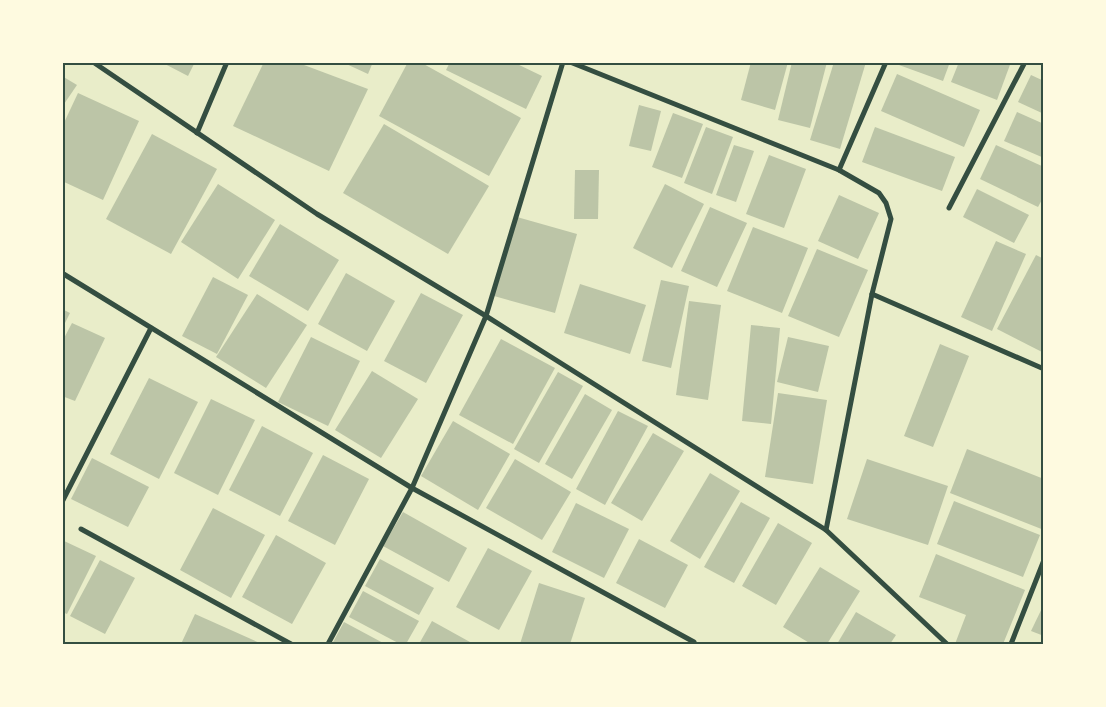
<svg xmlns="http://www.w3.org/2000/svg" width="1106" height="707" font-family="'IBM Plex Sans',sans-serif">
<rect width="100%" height="100%" fill="#e9edc9"/>
<g fill="#bcc5a7">
<path d="M161,62h34l-7,14z"/>
<path d="M264,62h32l72,27 -39,82 -96,-45z"/>
<path d="M342,62h31l-5,12z"/>
<path d="M408,62h12l101,56 -32,58 -110,-60z"/>
<path d="M450,62h63l29,14 -16,33 -80,-39z"/>
<path d="M751,62h37l-13,48 -34,-10z"/>
<path d="M792,62h35l-17,66 -32,-8z"/>
<path d="M834,62h32l-26,87 -30,-9z"/>
<path d="M900,62h50l-7,19 -44,-16z"/>
<path d="M959,62h52l-14,38 -46,-18z"/>
<path d="M897,74l83,36 -16,37 -83,-36z"/>
<path d="M1031,75l13,6v33l-26,-12z"/>
<path d="M62,76l15,9 -15,22z"/>
<path d="M78,93l61,28 -36,79 -41,-19v-54z"/>
<path d="M639,105l22,6 -10,40 -22,-5z"/>
<path d="M1017,112l27,12v34l-40,-17z"/>
<path d="M673,113l30,11 -21,54 -30,-11z"/>
<path d="M384,124l105,62 -41,68 -105,-61z"/>
<path d="M706,127l27,10 -21,57 -28,-11z"/>
<path d="M875,127l80,30 -13,34 -80,-29z"/>
<path d="M152,134l65,35 -46,85 -65,-35z"/>
<path d="M734,145l20,6 -18,51 -20,-7z"/>
<path d="M996,145l48,22v29l-6,11 -58,-28z"/>
<path d="M769,155l37,14 -22,59 -38,-14z"/>
<path d="M575,170h24l-1,49h-24z"/>
<path d="M218,184l57,36 -37,59 -57,-37z"/>
<path d="M665,184l39,20 -32,64 -39,-20z"/>
<path d="M977,189l52,26 -15,28 -51,-26z"/>
<path d="M839,195l40,18 -21,46 -40,-18z"/>
<path d="M710,207l37,16 -30,64 -36,-16z"/>
<path d="M517,217l60,17 -22,79 -61,-17z"/>
<path d="M280,224l59,36 -31,51 -59,-35z"/>
<path d="M753,227l55,21 -26,65 -55,-22z"/>
<path d="M996,241l30,13 -34,77 -31,-14z"/>
<path d="M817,249l51,21 -29,67 -51,-21z"/>
<path d="M1036,255l8,4v94l-47,-24z"/>
<path d="M346,273l49,28 -28,50 -49,-27z"/>
<path d="M213,277l35,18 -31,59 -35,-18z"/>
<path d="M661,280l28,6 -18,82 -29,-7z"/>
<path d="M580,284l66,21 -16,49 -66,-21z"/>
<path d="M421,293l42,22 -37,68 -42,-22z"/>
<path d="M257,294l50,31 -41,63 -50,-31z"/>
<path d="M689,301l32,4 -13,95 -32,-5z"/>
<path d="M62,309l8,4 -8,16z"/>
<path d="M72,323l33,15 -30,63 -13,-5v-54z"/>
<path d="M751,325l29,3 -9,96 -29,-3z"/>
<path d="M311,337l49,24 -32,65 -50,-24z"/>
<path d="M788,337l41,9 -11,46 -41,-10z"/>
<path d="M501,339l54,29 -42,76 -54,-29z"/>
<path d="M940,344l29,12 -36,91 -29,-11z"/>
<path d="M372,371l46,28 -37,59 -46,-28z"/>
<path d="M558,372l25,14 -44,77 -25,-14z"/>
<path d="M149,378l49,24 -39,77 -49,-25z"/>
<path d="M778,393l49,7 -14,84 -48,-7z"/>
<path d="M585,394l27,16 -40,69 -27,-15z"/>
<path d="M211,399l44,21 -37,75 -44,-22z"/>
<path d="M618,411l30,15 -43,79 -29,-16z"/>
<path d="M453,421l57,33 -32,56 -57,-34z"/>
<path d="M262,426l51,27 -33,63 -51,-26z"/>
<path d="M653,433l31,18 -42,70 -31,-18z"/>
<path d="M967,449l77,30v51l-94,-37z"/>
<path d="M323,455l46,24 -34,66 -47,-24z"/>
<path d="M92,458l57,29 -21,40 -57,-28z"/>
<path d="M515,459l56,33 -29,48 -56,-32z"/>
<path d="M867,459l81,27 -20,59 -81,-26z"/>
<path d="M710,473l30,18 -40,68 -30,-18z"/>
<path d="M954,501l86,34 -17,42 -86,-33z"/>
<path d="M741,502l29,16 -36,65 -30,-16z"/>
<path d="M576,503l53,26 -25,49 -52,-26z"/>
<path d="M213,508l52,27 -34,63 -51,-28z"/>
<path d="M403,512l64,36 -18,34 -66,-36z"/>
<path d="M778,523l34,20 -36,62 -34,-19z"/>
<path d="M276,535l50,28 -34,61 -50,-27z"/>
<path d="M639,539l49,26 -23,43 -49,-25z"/>
<path d="M62,540l34,16 -29,58 -5,-2z"/>
<path d="M488,548l44,23 -33,59 -43,-23z"/>
<path d="M936,554l89,36 -22,54h-48l11,-29 -47,-18z"/>
<path d="M380,559l54,29 -15,27 -54,-29z"/>
<path d="M100,560l35,18 -30,56 -35,-18z"/>
<path d="M820,567l40,24 -33,53h-16l-28,-17z"/>
<path d="M539,583l46,15 -15,46h-50z"/>
<path d="M363,591l56,30 -13,23h-6l-51,-27z"/>
<path d="M1044,604v32l-13,-5z"/>
<path d="M856,612l40,23 -6,9h-53z"/>
<path d="M195,614l67,30h-81z"/>
<path d="M432,621l38,21 -1,2h-50z"/>
<path d="M344,622l41,22h-53z"/>
</g>
<g fill="none" stroke-linecap="round" stroke-linejoin="round">
<g stroke="#344e41" stroke-width="5">
<path d="M93,62l224,152 169,102 340,214 121,114"/>
<path d="M570,62l269,108 40,23 7,10 5,16 -19,75 -46,236"/>
<path d="M197,133l30,-71"/>
<path d="M839,170l47,-108"/>
<path d="M949,208l76,-146"/>
<path d="M62,273l350,215 282,154"/>
<path d="M872,294l172,75"/>
<path d="M62,502l89,-174"/>
<path d="M81,529l210,115"/>
<path d="M328,644l84,-156 74,-172 77,-254"/>
<path d="M1011,644l33,-84"/>
</g>
</g>
<rect width="1106" height="707" fill="none" stroke="#fefae0" stroke-width="128"/>
<rect x="64" y="64" width="978" height="579" fill="none" stroke="#344e41" stroke-width="2"/>
</svg>
